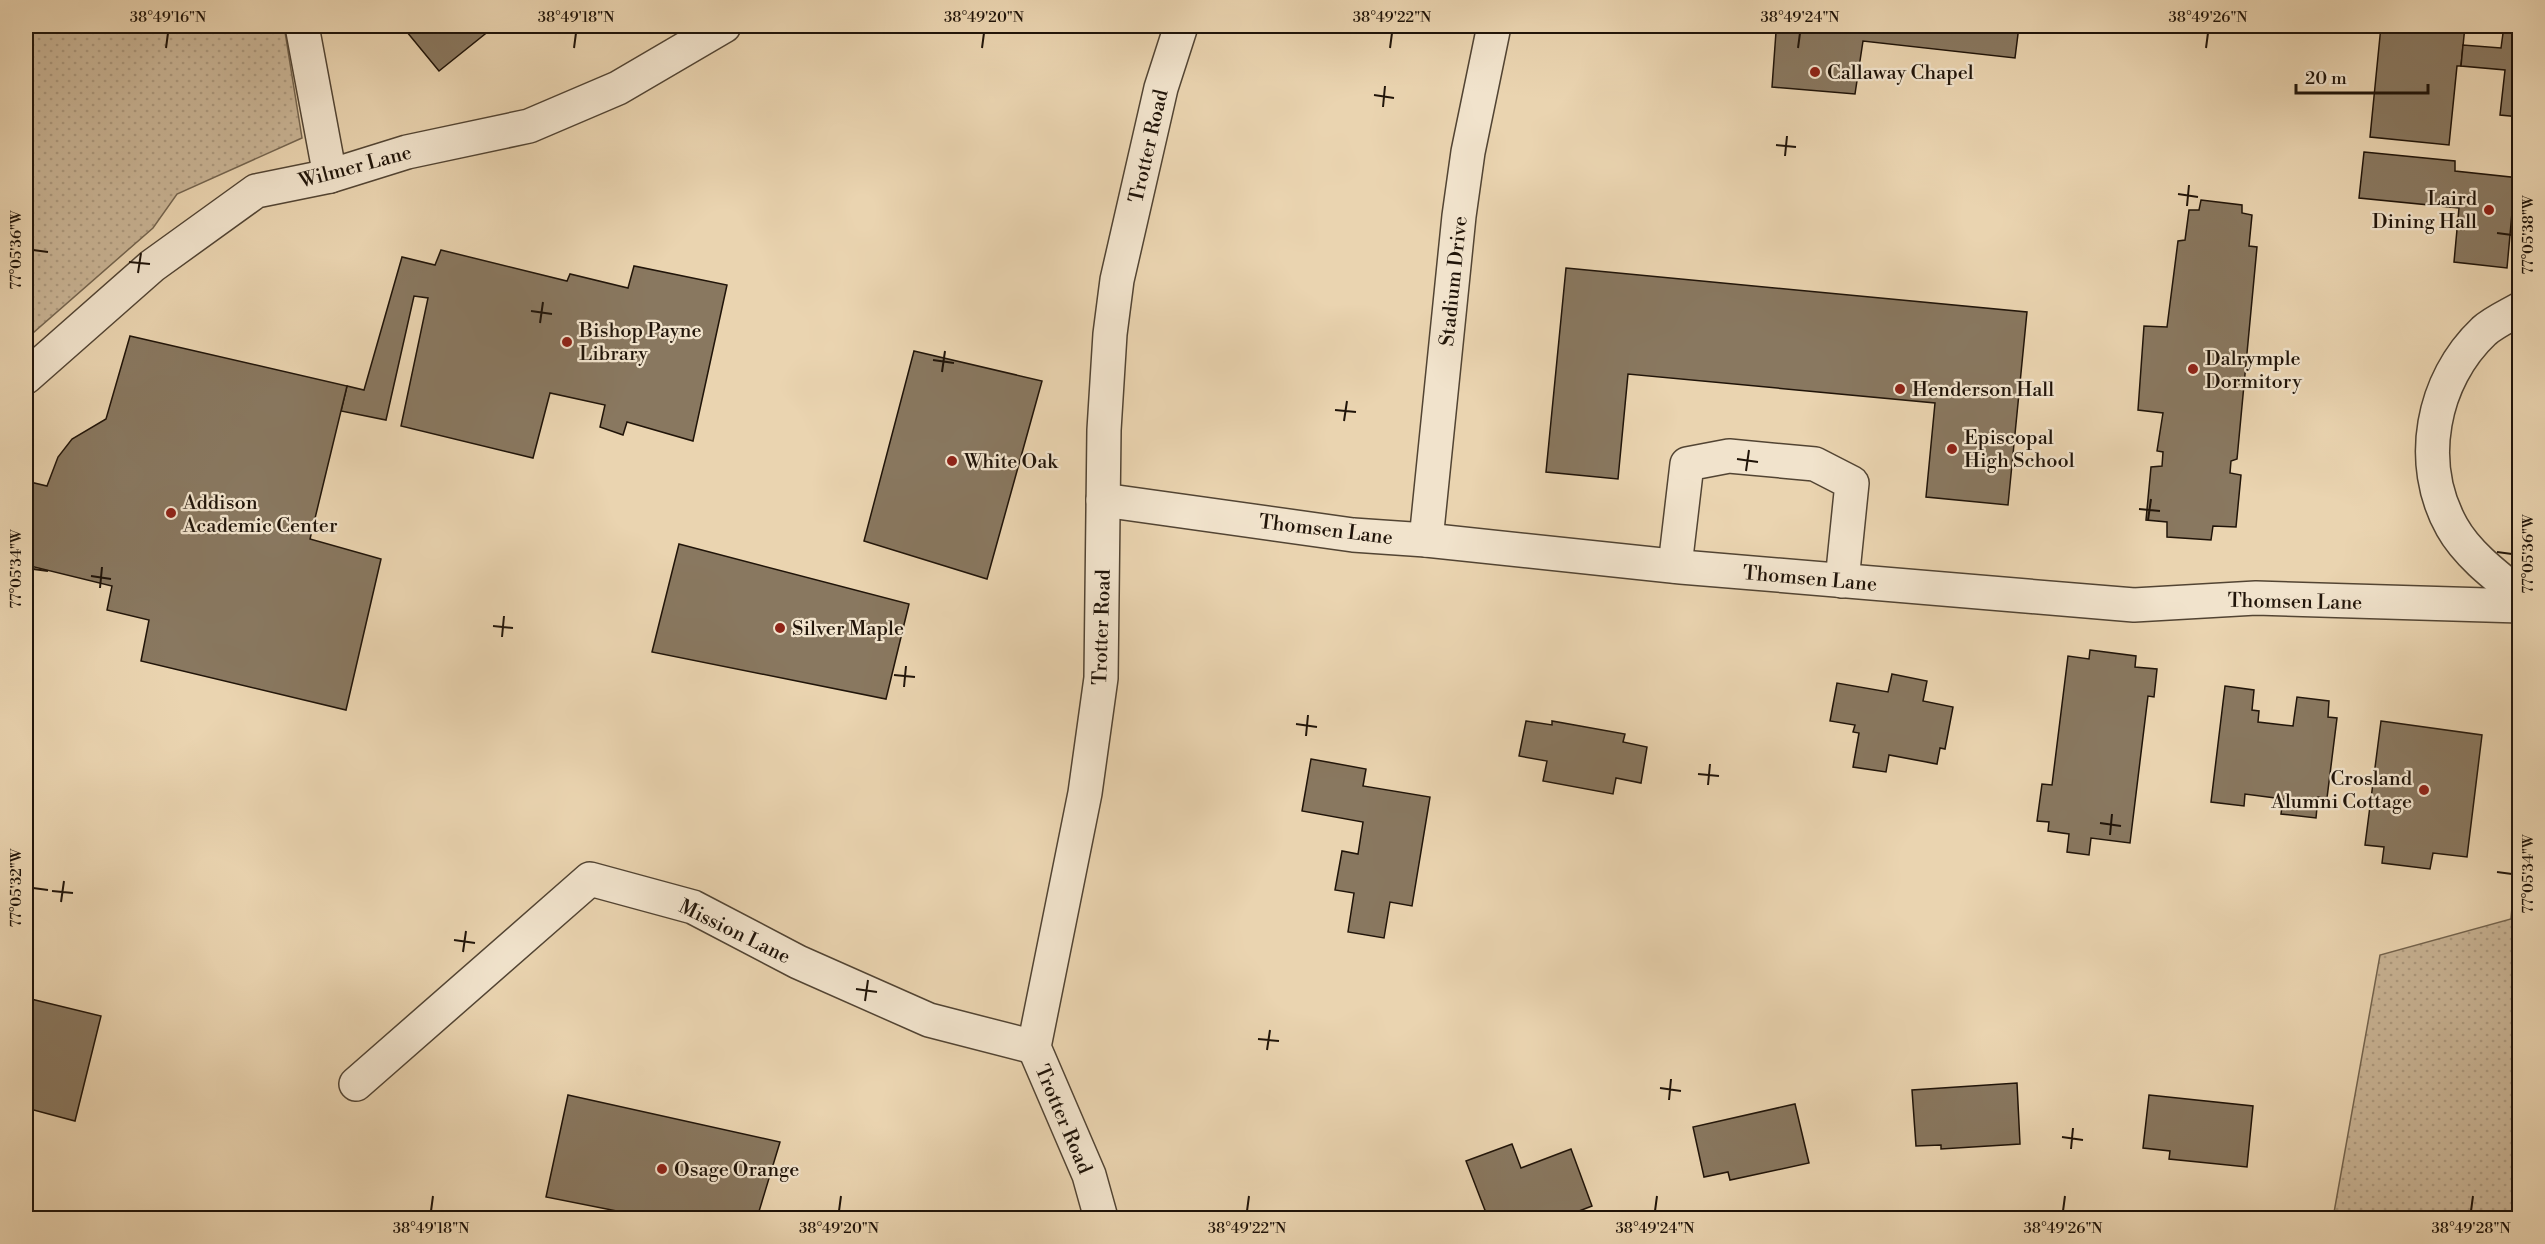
<svg xmlns="http://www.w3.org/2000/svg" width="2545" height="1244" font-family="'Libre Bodoni',serif">
<defs>
<pattern id="grass-dots" width="8" height="8" patternUnits="userSpaceOnUse" patternTransform="scale(1.5)"><rect width="8" height="8" fill="#c8b394"/><path d="M2 2h.1M6 6h.1" fill="none" stroke="#ac997e" stroke-width="1.8" stroke-linecap="round"/></pattern>
</defs>
<rect width="100%" height="100%" fill="#ead4b0"/>
<filter id="stains"><feTurbulence type="fractalNoise" baseFrequency=".00333" numOctaves="4"/><feColorMatrix values="0 0 0 0 .2 0 0 0 0 .09 0 0 0 0 .02 0 0 0 .5 -.17"/></filter>
<radialGradient id="worn" r=".72"><stop offset=".6" stop-color="#630" stop-opacity="0"/><stop offset="1" stop-color="#630" stop-opacity=".3"/></radialGradient>
<g fill="url(#grass-dots)" stroke="#74644e" stroke-width="1.5">
<path d="M26,26h258l18,112 -125,56 -24,34 -127,111z"/>
<path d="M2519,828v390h-186l47,-263 131,-36z"/>
</g>
<g fill="#897860" stroke="#201409" stroke-width="1.5">
<path d="M402,26h93l-56,45z"/>
<path d="M1753,26h266l-4,32 -152,-17 -8,53 -83,-7 4,-55 -24,-3z"/>
<path d="M2381,26h84l-4,40h-4l-8,79 -79,-8z"/>
<path d="M2504,26h16v91l-20,-2 5,-45 -44,-4 2,-21 38,3z"/>
<path d="M2364,152l91,9v10l65,7v35h-8l-5,55 -53,-6 5,-54 -100,-10z"/>
<path d="M2201,200l41,5v8l10,2 -3,31 8,1 -20,212 -6,2 -1,12 11,2 -5,52 -23,-1 -2,14 -44,-3v-15l-21,-2 5,-53 11,-1 1,-14 -6,-1 6,-38 -25,-3 6,-84 23,1 11,-86 7,-1 4,-30h10z"/>
<path d="M441,250l126,31 3,-7 58,14 6,-22 93,19 -34,156 -66,-19 -4,13 -23,-8 5,-22 -55,-12 -17,65 -132,-32 27,-128 -14,-2 -28,124 -45,-9 6,-25 17,4 38,-133 33,8z"/>
<path d="M1566,268l461,44 -19,193 -82,-8 9,-94 -307,-29 -10,105 -72,-7z"/>
<path d="M130,336l217,50 -37,153 71,20 -35,151 -205,-49 8,-41 -42,-10 5,-24 -86,-21v-84l21,5 11,-29 14,-18 34,-20z"/>
<path d="M914,351l128,30 -55,198 -123,-38z"/>
<path d="M679,544l230,60 -23,95 -234,-47z"/>
<path d="M2090,650l46,6 -1,11 22,2 -3,28 -6,-1 -18,147 -39,-5 -2,17 -22,-3 2,-18 -21,-3 1,-9 -12,-1 5,-37 10,1 16,-129 21,3z"/>
<path d="M1892,674l35,7 -4,20 30,6 -8,42 -5,-1 -3,16 -48,-9 -3,17 -33,-5 6,-34 -6,-1 2,-7 -25,-4 7,-38 51,9z"/>
<path d="M2225,686l29,4 -2,20 7,1 -1,11 35,4 4,-29 32,4 -1,16 9,1 -10,80 -9,-1 -2,21 -35,-4 2,-15 -38,-5 -1,12 -33,-4z"/>
<path d="M1526,721l26,4v-4l73,13 -2,8 24,5 -6,36 -25,-5 -3,16 -70,-13 4,-20 -28,-5z"/>
<path d="M2381,721l101,14 -15,122 -34,-4 -3,16 -48,-6 2,-16 -19,-2z"/>
<path d="M1311,759l55,10 -3,17 67,11 -18,109 -22,-4 -6,36 -36,-6 6,-39 -19,-3 7,-39 16,3 5,-32 -61,-11z"/>
<path d="M31,999l70,17 -26,105 -49,-13v-86z"/>
<path d="M2017,1083l3,61 -79,5v-4l-25,1 -4,-56z"/>
<path d="M568,1095l212,47 -23,76h-105l-106,-21z"/>
<path d="M2149,1095l104,11 -6,61 -78,-8 1,-8 -27,-3z"/>
<path d="M1795,1104l14,59 -79,17 -2,-8 -24,5 -11,-50z"/>
<path d="M1512,1144l9,24 50,-19 21,57 -31,12h-73l-22,-57z"/>
</g>
<g fill="none" stroke-linecap="round" stroke-linejoin="round">
<g stroke="#524433" stroke-width="36">
<g id="minor">
<path d="M302,26l28,150"/>
<path d="M2520,309c-12,7 -26,13 -36,22 -52,49 -68,132 -32,196 15,27 44,49 68,68"/>
<path d="M26,377l126,-111 104,-75 74,-15 77,-24 122,-26 89,-38 106,-62"/>
<path d="M1103,500l250,35 73,5 255,27 453,38 122,-7 264,8"/>
<path d="M1426,540l33,-324 9,-64 26,-126"/>
<path d="M1675,566l12,-102 42,-8 86,8 37,19 -10,98"/>
<path d="M356,1084l234,-205 103,28 105,55 131,58 105,27"/>
<path d="M1101,1218l-12,-43 -55,-128 51,-254 16,-115 3,-248 6,-96 7,-54 44,-192 20,-62"/>
</g>
</g>
<use href="#minor" stroke="#f1e3cc" stroke-width="33"/>
</g>
<path fill="none" stroke="#201409" stroke-width="2" d="M166,48l2,-15M574,48l2,-15M982,48l2,-15M1390,48l2,-15M1798,48l2,-15M2206,48l2,-15M1374,95l20,3M1383,107l2,-21M1776,145l20,2M1785,156l2,-20M2178,194l20,3M2187,206l2,-21M2497,233l15,2M33,250l15,2M129,262l21,2M138,273l3,-20M531,311l21,3M540,323l3,-21M933,360l21,3M942,372l3,-21M1335,410l21,2M1344,421l3,-20M1737,459l21,3M1746,471l3,-21M2139,509l21,2M2148,520l3,-21M2497,552l15,2M33,569l15,2M91,576l20,3M100,588l2,-21M493,626l20,2M502,637l2,-21M894,675l21,2M904,687l2,-21M1296,724l21,3M1306,736l2,-21M1698,774l21,2M1708,785l2,-21M2100,823l21,3M2110,835l2,-21M2497,872l15,2M33,888l15,2M52,891l21,2M61,902l3,-21M454,940l21,3M463,952l3,-21M856,989l21,3M865,1001l3,-21M1258,1039l21,2M1267,1050l3,-20M1660,1088l21,3M1669,1100l2,-21M2062,1137l21,3M2071,1149l2,-21M431,1211l2,-15M839,1211l2,-15M1247,1211l2,-15M1655,1211l2,-15M2063,1211l2,-15M2471,1211l2,-15"/>
<g fill="#8f2418" stroke="#f1e3cc" stroke-width="2">
<circle cx="1815" cy="72" r="6"/>
<circle cx="2489" cy="210" r="6"/>
<circle cx="567" cy="342" r="6"/>
<circle cx="2193" cy="369" r="6"/>
<circle cx="1900" cy="389" r="6"/>
<circle cx="1952" cy="449" r="6"/>
<circle cx="952" cy="461" r="6"/>
<circle cx="171" cy="513" r="6"/>
<circle cx="780" cy="628" r="6"/>
<circle cx="2424" cy="790" r="6"/>
<circle cx="662" cy="1169" r="6"/>
</g>
<g text-anchor="middle" stroke-width="4.5" stroke-linejoin="round" paint-order="stroke">
<g font-size="20" fill="#201409" stroke="#f1e3cc" text-anchor="start">
<text x="1827" y="79">Callaway Chapel</text>
<text x="2477" y="205" text-anchor="end">Laird<tspan x="2477" dy="23">Dining Hall</tspan></text>
<text x="579" y="337">Bishop Payne<tspan x="579" dy="23">Library</tspan></text>
<text x="2205" y="365">Dalrymple<tspan x="2205" dy="23">Dormitory</tspan></text>
<text x="1912" y="396">Henderson Hall</text>
<text x="1964" y="444">Episcopal<tspan x="1964" dy="23">High School</tspan></text>
<text x="964" y="468">White Oak</text>
<text x="183" y="509">Addison<tspan x="183" dy="23">Academic Center</tspan></text>
<text x="792" y="635">Silver Maple</text>
<text x="2412" y="785" text-anchor="end">Crosland<tspan x="2412" dy="23">Alumni Cottage</tspan></text>
<text x="674" y="1176">Osage Orange</text>
</g>
<g font-size="20" fill="#201409" stroke="#f1e3cc">
<text transform="translate(1148 146) rotate(-77)" y="7">Trotter Road</text>
<text transform="translate(355 166) rotate(-15)" y="7">Wilmer Lane</text>
<text transform="translate(1453 281) rotate(-84)" y="7">Stadium Drive</text>
<text transform="translate(1326 529) rotate(7)" y="7">Thomsen Lane</text>
<text transform="translate(1810 578) rotate(5)" y="7">Thomsen Lane</text>
<text transform="translate(2295 601) rotate(1)" y="7">Thomsen Lane</text>
<text transform="translate(1101 627) rotate(-88)" y="7">Trotter Road</text>
<text transform="translate(735 931) rotate(26)" y="7">Mission Lane</text>
<text transform="translate(1064 1119) rotate(67)" y="7">Trotter Road</text>
</g>
</g>
<rect width="2545" height="1244" fill="none" stroke="#ead4b0" stroke-width="66"/>
<path d="M2296 84v9h132v-9" fill="none" stroke="#201409" stroke-width="3"/>
<text x="2305" y="84" font-size="18" fill="#201409" stroke="#f1e3cc" stroke-width="4.5" paint-order="stroke">20 m</text>
<rect x="33" y="33" width="2479" height="1178" fill="none" stroke="#201409" stroke-width="2"/>
<g font-size="15" text-anchor="middle" fill="#201409">
<text x="168" y="22">38°49'16"N</text>
<text x="576" y="22">38°49'18"N</text>
<text x="984" y="22">38°49'20"N</text>
<text x="1392" y="22">38°49'22"N</text>
<text x="1800" y="22">38°49'24"N</text>
<text x="2208" y="22">38°49'26"N</text>
<text transform="translate(2528 235) rotate(-90)" y="5">77°05'38"W</text>
<text transform="translate(16 250) rotate(-90)" y="5">77°05'36"W</text>
<text transform="translate(2528 554) rotate(-90)" y="5">77°05'36"W</text>
<text transform="translate(16 569) rotate(-90)" y="5">77°05'34"W</text>
<text transform="translate(2528 874) rotate(-90)" y="5">77°05'34"W</text>
<text transform="translate(16 888) rotate(-90)" y="5">77°05'32"W</text>
<text x="431" y="1233">38°49'18"N</text>
<text x="839" y="1233">38°49'20"N</text>
<text x="1247" y="1233">38°49'22"N</text>
<text x="1655" y="1233">38°49'24"N</text>
<text x="2063" y="1233">38°49'26"N</text>
<text x="2471" y="1233">38°49'28"N</text>
</g>
<rect width="100%" height="100%" filter="url(#stains)"/>
<rect width="100%" height="100%" fill="url(#worn)"/>
</svg>
